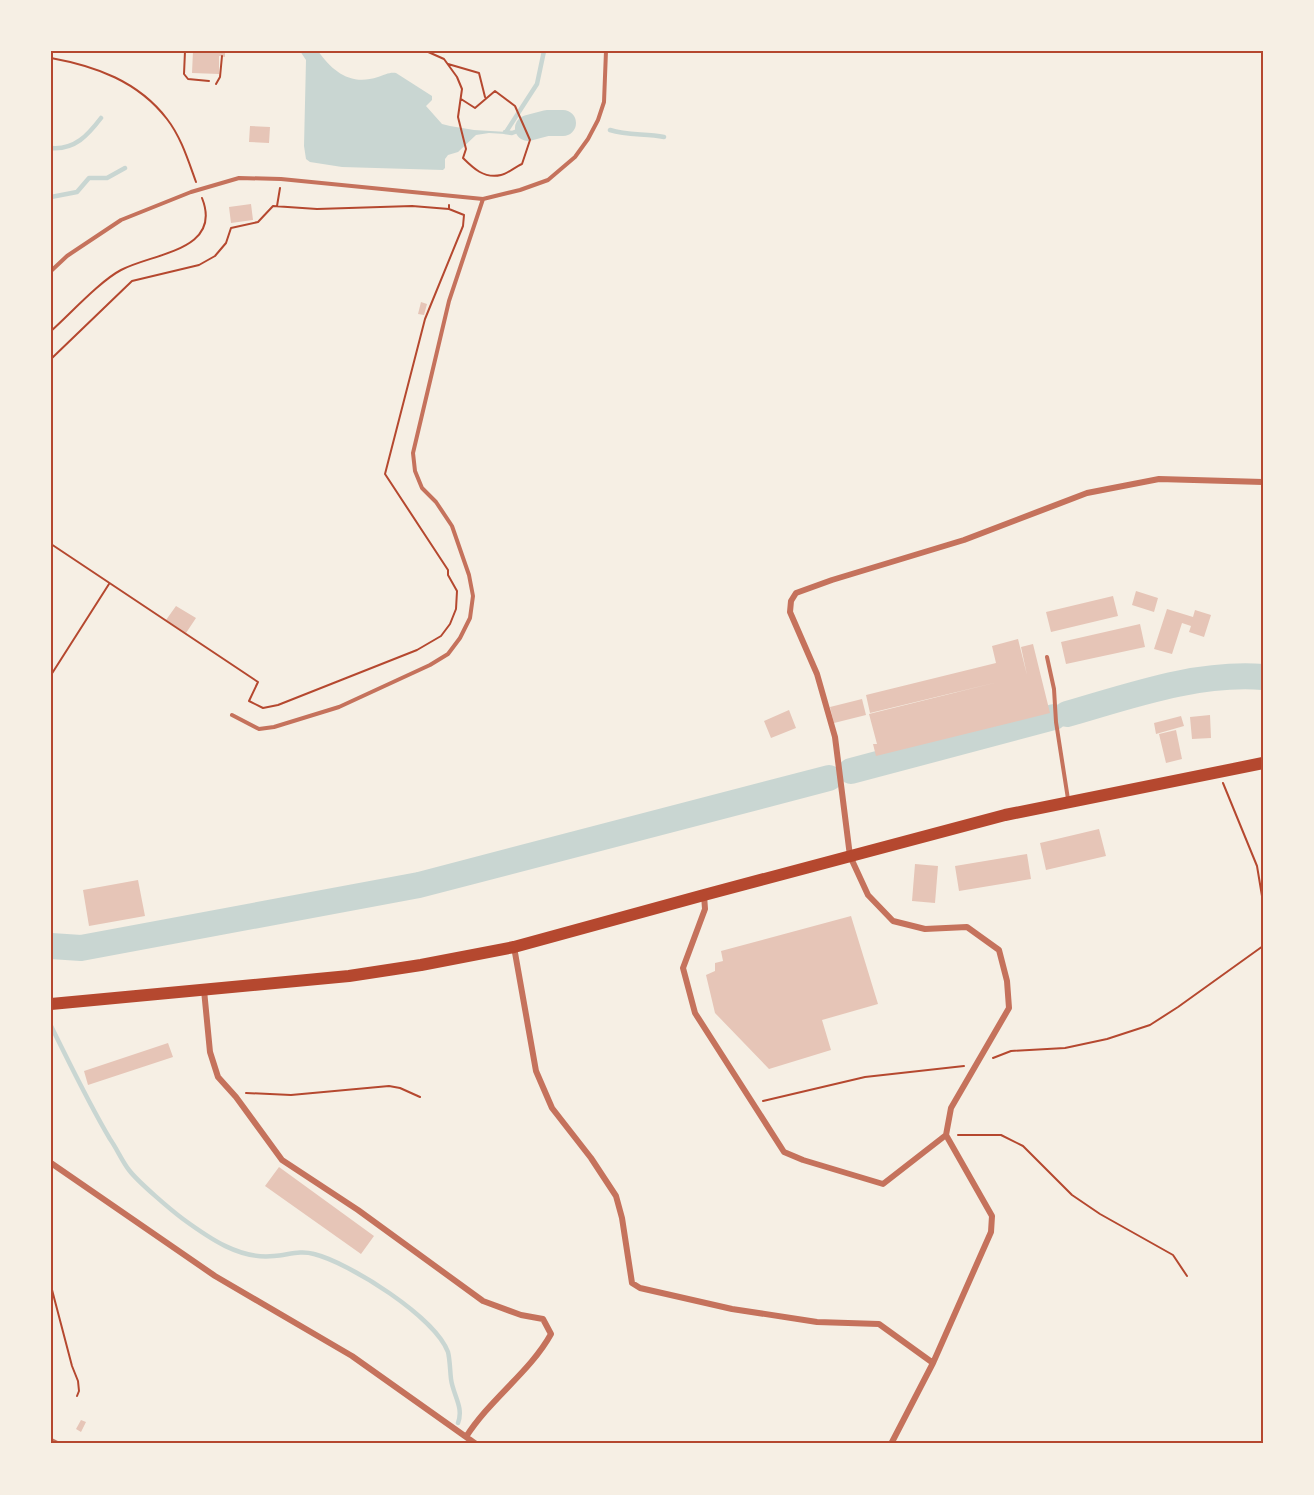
<svg xmlns="http://www.w3.org/2000/svg" width="1314" height="1495" font-family="Poppins,sans-serif">
  <style>
    .water { fill: #c9d6d2 }
    .lines { fill: none; stroke-linecap: round; stroke-linejoin: round }
    .stream { stroke: #c9d6d2; stroke-width: 4.5 }
    .river { stroke: #c9d6d2; stroke-width: 26 }
    .building { fill: #e6c5b7 }
    .path { stroke: #b5482f; stroke-width: 2 }
    .service { stroke: #c5725c; stroke-width: 4 }
    .minor { stroke: #c5725c; stroke-width: 6 }
    .secondary { stroke: #b5482f; stroke-width: 12 }
    .neatline { fill: none; stroke: #b5482f; stroke-width: 2 }
  </style>
  <rect width="100%" height="100%" fill="#f6efe4"/>
  <path class="water" d="M300 51H318C333 72 351 86 378 77 385 75 389 72 396 73L432 96V100L426 106 442 124 450 126 474 130 507 132 505 134 489 133 476 135 458 152 448 155 445 159V168L443 170 342 167 310 162 306 159 304 146 306 60Z"/>
  <g class="lines">
    <path class="stream" d="M610 130C628 136 646 133 664 137
      M505 132 512 133 523 129
      M506 132 537 84 544 51
      M51 148C75 150 88 135 101 118
      M51 197 77 192 89 178H107L125 168
      M51 1026C70 1064 88 1102 110 1139 117 1149 122 1161 129 1170 138 1182 171 1210 183 1219 209 1238 240 1260 274 1256 288 1255 300 1250 314 1254 350 1263 435 1317 448 1352 450 1360 450 1371 451 1379 453 1395 464 1407 458 1423"/>
    <path class="river" d="M528 128 547 123H563
      M1067 714C1130 696 1196 672 1263 677
      M851 771 1054 717
      M51 946 81 948 419 885 829 778"/>
  </g>
  <path class="building" d="M193 51H225V57L219 56V74L192 73Z
    M250 126 270 127 269 143 249 142Z
    M251 204 253 220 231 223 229 207Z
    M421 302 427 304 424 315 418 314Z
    M1136 591 1158 598 1154 612 1132 605Z
    M1113 596 1118 616 1051 632 1046 612Z
    M176 606 196 618 186 633 166 620Z
    M1167 609 1193 617 1195 610 1211 615 1204 637 1189 632 1191 626 1182 623 1172 654 1154 649Z
    M1140 624 1145 647 1066 664 1061 642Z
    M1018 639 1027 675 1021 647 1033 644 1050 713 876 756 873 744H877L869 714 998 682 870 713 866 695 996 663 992 646Z
    M862 699 866 715 834 723 830 707Z
    M789 710 796 728 771 738 764 721Z
    M1210 715 1211 738 1192 739 1190 717Z
    M1181 716 1184 726 1156 734 1154 723Z
    M1176 730 1182 759 1166 763 1159 734Z
    M1099 829 1106 856 1046 870 1040 843Z
    M1027 854 1031 879 959 891 955 866Z
    M915 864 938 866 935 903 912 901Z
    M138 880 145 916 89 926 83 890Z
    M851 916 878 1004 822 1020 831 1050 769 1069 715 1013 706 975 715 971V963L723 961 721 951Z
    M168 1043 173 1057 88 1085 84 1071Z
    M279 1167 374 1236 361 1254 265 1186Z
    M81 1420 86 1422 81 1432 76 1429Z"/>
  <g class="lines">
    <path class="path" d="M185 51 184 74 188 79 209 81
      M426 51 444 59 457 77 462 89 458 117 466 149 463 158C473 168 484 179 501 175 507 174 515 167 522 164L530 140 515 106 495 91 475 108 461 99
      M51 58C95 66 138 81 167 119 181 137 188 160 196 182
      M448 64 479 73 485 97
      M216 84 220 77 222 56
      M277 206 280 188
      M51 331C70 314 100 281 121 270 153 253 223 251 202 198
      M51 359 132 281 199 265 215 256 226 243 231 228 258 222 273 206 317 209 412 206 449 209
      M51 544 258 682 249 701 263 708 278 705 417 650 441 636 450 624 456 609 457 591 448 575V570L385 474 425 319 463 226 464 215 449 209V205
      M51 675 109 584
      M1223 783 1257 866 1263 902
      M993 1058 1011 1051 1065 1048 1107 1039 1150 1025 1178 1007 1263 946
      M246 1093 291 1095 389 1086 400 1088 420 1097
      M763 1101 865 1077 964 1066
      M958 1135H1001L1023 1146 1072 1195 1100 1214 1173 1255 1187 1276
      M51 1286 72 1366 78 1381 79 1391 77 1396"/>
    <path class="service" d="M51 271 67 256 121 220 191 192 239 178 281 179 483 199 520 190 548 180 575 157 588 139 598 120 604 102 606 51
      M1047 657 1054 689 1056 722 1068 799
      M232 715 259 729 274 727 339 707 430 665 448 654 460 638 470 618 473 596 469 575 452 526 436 502 422 488 415 471 413 453 449 301 483 199"/>
    <path class="minor" d="M704 895 705 909 683 968 695 1013 784 1152 803 1160 883 1184 946 1135 951 1108 1009 1008 1007 981 999 950 967 927 925 929 893 921 868 895 850 856 835 737 817 674 790 612 791 601 796 593 832 580 964 540 1087 493 1159 479 1263 482
      M514 947 536 1071 552 1108 591 1158 616 1196 622 1218 632 1283 640 1288 732 1309 817 1322 879 1324 933 1363
      M204 990 210 1052 218 1077 236 1097 282 1160 358 1210 483 1301 521 1315 543 1319 551 1334C530 1372 490 1399 466 1437
      M51 1163 215 1276 352 1356 476 1444
      M51 1441 57 1444
      M891 1444 933 1363 991 1232 992 1216 946 1135"/>
    <path class="secondary" d="M51 1004 349 976 421 965 514 947 704 895 1005 815 1263 763"/>
  </g>
  <rect width="1314" height="1495" fill="none" stroke="#f6efe4" stroke-width="105"/>
  <rect x="52" y="52" width="1210" height="1390" class="neatline"/>
</svg>
